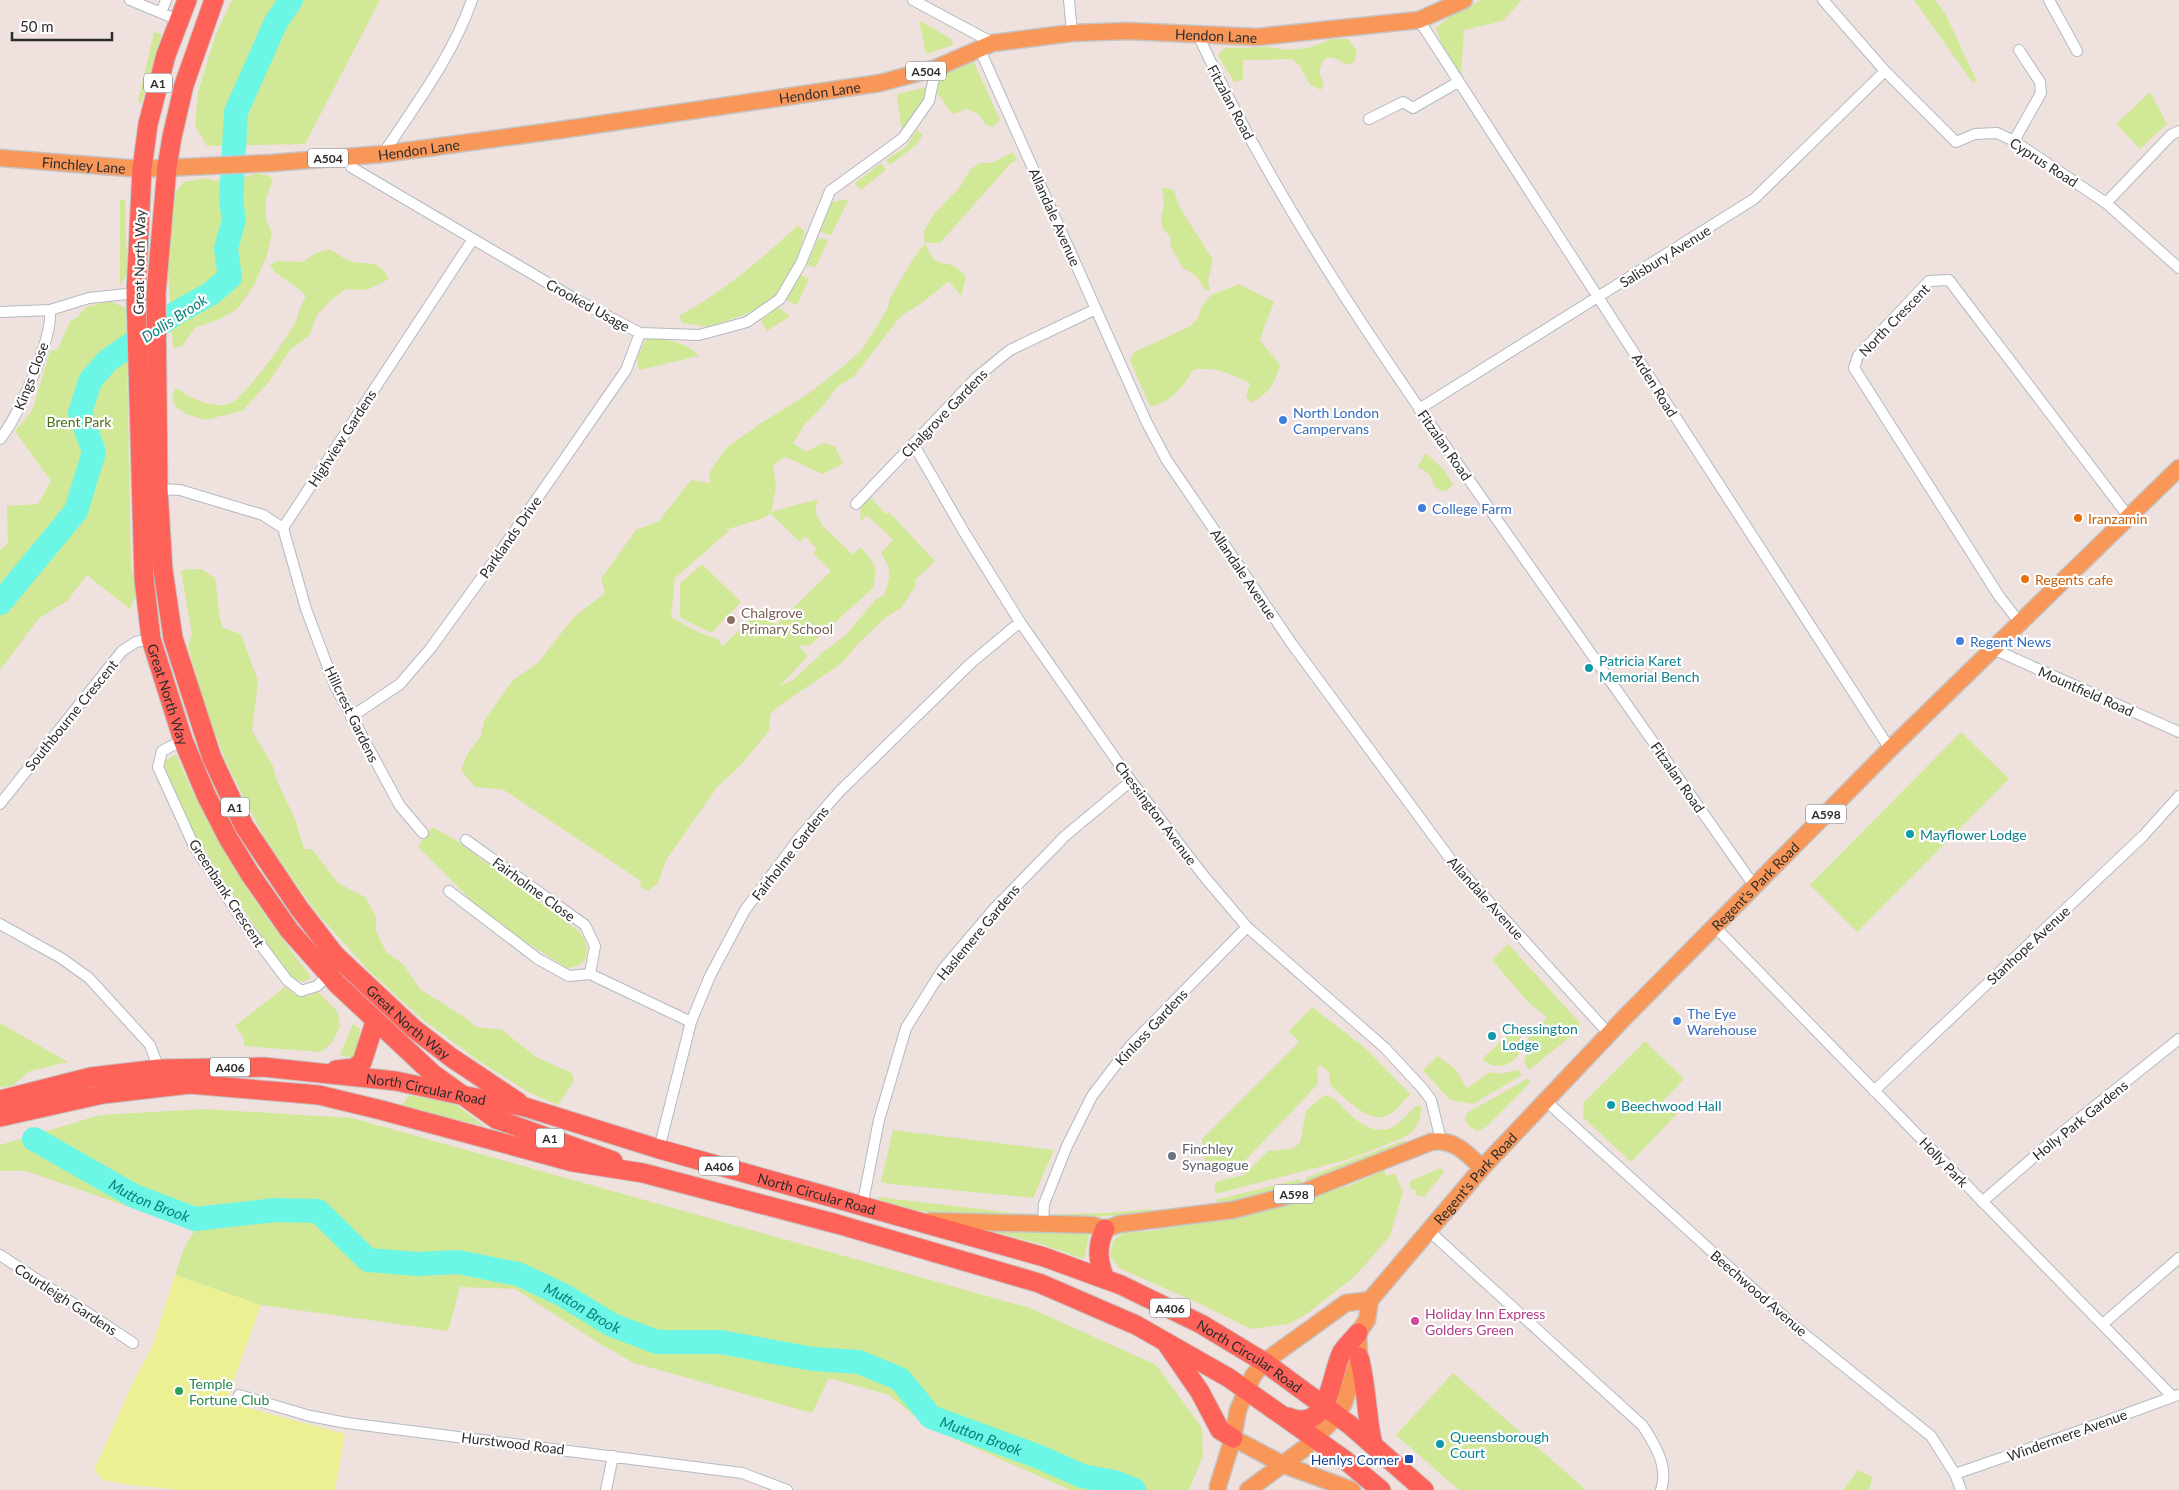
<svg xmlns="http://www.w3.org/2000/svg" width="2179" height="1490" font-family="Lato,sans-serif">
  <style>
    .green { fill: #d1e897; fill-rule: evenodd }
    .pitch { fill: #ebf093 }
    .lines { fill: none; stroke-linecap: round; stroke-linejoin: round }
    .river { stroke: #6bf6e6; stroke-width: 24 }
    .street-casing { stroke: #b2bac1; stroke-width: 12 }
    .primary-casing { stroke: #c4c4c4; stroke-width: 19 }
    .highway-casing { stroke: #c4c4c4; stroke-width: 21 }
    .street { stroke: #fff; stroke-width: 10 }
    .primary { stroke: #f99758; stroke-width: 16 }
    .highway { stroke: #ff6258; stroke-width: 19 }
    .shop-dot { fill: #3f7fe0; stroke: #fff; stroke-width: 2 }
    .food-dot { fill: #e8710a; stroke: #fff; stroke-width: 2 }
    .education-dot { fill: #8d6e63; stroke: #fff; stroke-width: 2 }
    .culture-dot { fill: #0f9aa8; stroke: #fff; stroke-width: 2 }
    .worship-dot { fill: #6b7280; stroke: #fff; stroke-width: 2 }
    .hotel-dot { fill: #d1479c; stroke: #fff; stroke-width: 2 }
    .leisure-dot { fill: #2e9e5b; stroke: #fff; stroke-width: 2 }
    .transit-dot { fill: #1a4fb4; stroke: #fff; stroke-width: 2 }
    .labels { text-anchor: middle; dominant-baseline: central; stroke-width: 4.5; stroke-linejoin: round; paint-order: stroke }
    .shield { fill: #fff; stroke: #6b6b6b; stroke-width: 1 }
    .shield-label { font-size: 12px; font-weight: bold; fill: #2c2c2c }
    .street-label { font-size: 14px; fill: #2c2c2c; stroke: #fff }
    .shop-label { font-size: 14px; fill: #366cbe; stroke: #fff; text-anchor: start }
    .park-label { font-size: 14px; fill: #4a6f16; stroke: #fff }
    .food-label { font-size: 14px; fill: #c56008; stroke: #fff; text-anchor: start }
    .education-label { font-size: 14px; fill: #785e54; stroke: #fff; text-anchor: start }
    .culture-label { font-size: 14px; fill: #0d838f; stroke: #fff; text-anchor: start }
    .worship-label { font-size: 14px; fill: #5b616d; stroke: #fff; text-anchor: start }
    .hotel-label { font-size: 14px; fill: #b23c85; stroke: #fff; text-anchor: start }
    .leisure-label { font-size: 14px; fill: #27864d; stroke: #fff; text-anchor: start }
    .transit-label { font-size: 14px; fill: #164399; stroke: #fff; text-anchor: end }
    .water-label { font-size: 15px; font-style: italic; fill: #08827e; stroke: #fff }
  </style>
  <rect width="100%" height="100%" fill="#efe1de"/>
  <path class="green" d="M232 0H380L305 144 207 146 195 126 198 92 216 34Z
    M1481 0H1522L1503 21 1464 30 1461 76 1444 52 1436 28 1448 18Z
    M1914 0H1935L1945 13 1976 80 1973 83Z
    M919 20 951 39 953 45 926 54Z
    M154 32 162 34 141 104 138 102Z
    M1332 39H1348L1357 51 1355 61 1347 65 1337 59 1327 57 1322 63 1319 72 1324 84 1321 90 1310 85 1300 66 1292 59 1243 60V80L1234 82 1218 55 1224 48 1268 47 1288 50 1308 48Z
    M974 62 1000 120 993 127 986 125 978 114 966 109 954 114C946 109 944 99 936 93L939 77Z
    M928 87 926 98 902 132 897 94Z
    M2150 92 2167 124 2140 149 2116 124Z
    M917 130 923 135 916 145 890 165 886 160 906 147Z
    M1013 152 1017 160 1011 163 940 243H925C935 266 934 259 954 266 959 268 962 273 966 277L961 296 949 281 923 302 900 317 854 376 837 387 823 406 805 424 793 443 806 452 823 443 835 446 843 464 822 474 786 457 773 465 776 487 771 512 818 499 815 512 822 525 853 555 860 547C875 563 878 566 873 588L809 646 798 645 808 656 780 686 793 680 822 653 847 634 875 600 884 595C891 576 892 570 881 553L893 540 867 515 860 522 861 506 871 498 886 514 889 512 935 561 915 580 916 585 902 607 885 618 858 644 842 663 779 706 770 714 769 731 739 767 718 786 666 860 658 883 648 891 640 886 641 881 504 790 475 787 461 770 468 753 481 736 484 721 513 680 538 663 573 618 605 593 601 579 636 530 659 521 691 480 711 483 709 473 727 447 761 423 808 394 844 366 863 348 888 308 890 298 911 262 925 243 923 232 935 213 960 187 970 170 979 163H992ZM770 513 800 542 805 536 817 549 813 553 831 571 776 625 760 609 722 647 718 639 698 632 671 617 675 578 730 530H725L764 518Z
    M881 163 886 170 861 190 855 183Z
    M257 173 269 176 273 180 266 199V219L272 233 266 258 253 287 237 309 222 318 195 328 182 346 173 348 168 270 175 193 184 182 205 178 214 181 240 179Z
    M1162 187 1174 190 1180 208 1213 260 1208 280 1210 290H1205L1197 277 1182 267 1171 247 1170 237 1162 227 1161 216 1164 204Z
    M120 199 125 200 127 275 120 285Z
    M849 199 831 235 820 232 832 202Z
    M798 225 805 232 797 259 783 287 764 306 741 316 709 327 682 323 679 316C724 291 761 260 798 225Z
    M818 238 828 240 816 267 807 265Z
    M330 249C336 253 344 259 351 261 368 266 378 258 389 279L367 290 346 289 332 299 317 315 309 336 290 350 268 383 242 411 205 420 186 414 175 406 172 396 176 388C191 398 212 410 231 403 243 399 290 335 296 321 299 312 301 304 306 296 296 283 278 279 270 265L277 261 303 262 316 253Z
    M799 274 809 279 797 305 786 300Z
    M1239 284 1274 302C1270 315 1263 327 1260 340L1280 365C1274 385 1269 393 1251 403L1246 396 1250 383C1233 375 1212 365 1193 370 1185 385 1169 405 1150 406L1130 360 1134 352 1189 327 1197 320 1202 306 1211 295Z
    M109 301 126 308 131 567 137 595 131 605V610L87 575 67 601 39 618 0 670V551L8 543 7 506 38 504 51 481 15 431 32 411 50 351 58 349 70 321 77 318 86 307Z
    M778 307 790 316 767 331 761 320Z
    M655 337C670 341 688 343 699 356L639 370 637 357 646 340Z
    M1426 453 1443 469 1453 484 1447 491 1440 490 1434 486C1432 475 1427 471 1417 467Z
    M702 564 741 602 711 633 680 617V583Z
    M201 569 215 578C218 595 217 612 223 628L241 634 258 681 252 731 273 766 277 781 295 819 304 849H312L338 883 365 897 376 916V931L386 952 403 964 420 989 466 1018 477 1027 502 1030 536 1057 572 1073 574 1081 558 1105 528 1092 479 1061 422 1019 369 971 316 912 266 841 226 762 203 701 188 646 192 634 181 570Z
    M1961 732 2009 779 1857 932 1810 885Z
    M176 754C209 835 257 908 311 977L303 982 289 976 216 869 192 829 166 774 165 761Z
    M432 827 454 839 580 932C591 949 591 966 567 968L513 934 474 903 418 847Z
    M1508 944 1579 1022V1027L1574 1034 1529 1070 1524 1063 1528 1049V1038L1531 1036 1526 1026 1536 1031 1547 1017 1529 1003 1492 960Z
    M285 987C297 997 304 999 318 992L338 1012 340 1027 331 1044 320 1052 244 1046 243 1037 235 1026Z
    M1312 1007 1365 1048 1410 1094C1404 1100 1398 1109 1390 1114 1370 1127 1345 1097 1330 1085L1329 1072 1320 1065 1317 1068 1318 1084 1238 1168 1215 1174 1205 1166 1202 1139 1299 1042 1289 1031Z
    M0 1023 59 1057 68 1062 30 1071 12 1086 0 1087Z
    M353 1024 360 1029 359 1043 352 1058 340 1055Z
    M1516 1028C1534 1052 1504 1079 1482 1059Z
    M1645 1041 1684 1079 1663 1101 1677 1114 1631 1162 1583 1117 1584 1102Z
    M1438 1056 1455 1069 1467 1088 1490 1072 1500 1074 1518 1070 1522 1075 1473 1104 1450 1100 1423 1070Z
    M1527 1079 1531 1082 1486 1127 1477 1131C1470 1127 1466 1125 1465 1117L1467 1113Z
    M409 1095 455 1104 484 1126 400 1108Z
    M1323 1096H1328L1333 1098C1349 1113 1371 1141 1396 1125 1403 1120 1409 1112 1416 1106H1421C1421 1120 1418 1129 1405 1137L1350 1159 1215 1194V1182L1244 1175 1268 1151 1292 1149 1300 1143 1306 1111Z
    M203 1109 352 1118 1030 1308 1156 1365 1202 1428 1203 1456 1189 1490H1070L928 1427 889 1395 829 1378 812 1413 634 1363 602 1345 515 1289 460 1287 448 1331 261 1305 175 1275 184 1248 195 1230 26 1171H0V1145L100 1115Z
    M893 1130 1054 1150 1033 1198 892 1184 881 1182Z
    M1405 1140 1407 1144 1345 1169 1306 1182 1305 1178Z
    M1441 1168 1444 1172 1424 1197 1417 1196 1415 1193 1416 1191 1415 1189 1413 1191 1410 1187V1181Z
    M1384 1170 1386 1176 1395 1173 1403 1192 1390 1236 1365 1265 1354 1277 1308 1313 1289 1324 1251 1329 1198 1303 1119 1268 1110 1256 1113 1241 1123 1233 1149 1231 1215 1221 1289 1203 1351 1185Z
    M1300 1179 1302 1183 1222 1204 1215 1200Z
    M877 1197 1031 1215 1027 1218 926 1212 887 1205Z
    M1151 1209 1153 1213 1063 1219 1054 1214 1105 1213Z
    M973 1226 1083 1233 1089 1235 1084 1259 1044 1245Z
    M1453 1373 1586 1490H1459L1396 1435Z
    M1858 1470 1872 1477 1869 1490H1843Z"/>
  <path class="pitch" d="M175 1275 261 1305 226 1402 345 1434 335 1490H181L130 1485 103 1480 94 1470 134 1380 152 1347Z"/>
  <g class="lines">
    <g class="river">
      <path d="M0 603 76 511 94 452 80 413 90 381 107 361 176 313 210 294 230 277 226 249 234 219 231 201 236 112 276 22 291 0"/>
      <path id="s1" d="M34 1139 134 1196 195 1219 276 1210 318 1211 368 1260 418 1264 458 1262 518 1274 563 1295 612 1325 657 1342H720L813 1359 859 1362 900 1379 931 1417 1042 1458 1082 1476 1114 1482 1134 1490"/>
    </g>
    <g class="street-casing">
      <path id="street" d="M130 0 178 20
        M913 0 993 43
        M1069 0 1072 33
        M1823 0 1885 71 1956 142 1975 134 1997 133 2014 141 2106 203 2179 268
        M2049 0 2077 51
        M161 13 166 0
        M1419 20 1890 749
        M1198 35C1277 206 1385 360 1493 514 1580 638 1668 763 1755 887
        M980 50 1146 421 1166 459 1292 644 1451 860 1609 1034
        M1369 119 1403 102 1413 108 1458 82
        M2014 141 2041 93 2040 82 2019 50
        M383 154C416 104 452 57 472 0
        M352 156 351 167 575 299 640 333 699 335 747 322 780 299 801 263 830 191 903 138 929 101 936 68
        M2106 203 2171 135 2179 131
        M0 312 50 310 89 298 136 293
        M1419 409 1754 199 1885 71
        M0 439C18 417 53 338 50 310
        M914 445 964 532 1020 622 1131 781 1203 875 1247 927 1385 1048 1423 1089 1431 1100 1441 1140
        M158 489 180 490 263 515 283 528 473 239
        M856 504 977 377 1010 350 1096 309
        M283 528 306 609 335 686 400 806 423 833
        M2020 623 1999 596 1854 368 1858 356 1929 281 1949 280 2128 516
        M1993 649 2179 732
        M351 717 400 684 430 649 496 558 626 370 640 333
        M183 740 162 751 158 767 194 846 242 920 287 980 301 991 317 986 328 975
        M0 804 122 651 136 642 151 639
        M466 840 585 925 595 946 590 974
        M449 891 538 959 569 976 590 974 691 1022
        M0 924 61 958 89 978 150 1045 159 1069
        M1715 927 2173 1397
        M1874 1091 2143 836 2179 796
        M1546 1101 1793 1325 1931 1436 1955 1474 1961 1490
        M659 1149 691 1022 710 976 745 910 800 837 839 792 971 663 1020 622
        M1982 1202 2059 1135 2179 1039
        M862 1207 879 1120 906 1028 943 969 994 909 1065 836 1131 781
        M1043 1223 1044 1204 1067 1146 1092 1096 1131 1045 1247 927
        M1428 1230 1643 1426C1655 1445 1669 1466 1661 1490
        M0 1255 133 1343
        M2104 1323 2179 1258
        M239 1395 310 1416 347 1423 742 1473 787 1490
        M1955 1474 2071 1434 2178 1395
        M606 1490 613 1456"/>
    </g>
    <g class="primary-casing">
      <g id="primary">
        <path id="s2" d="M0 158 142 169 272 163 383 154 560 130 880 83 936 68 993 43 1072 33 1128 31 1257 37 1419 20 1464 0"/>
        <path d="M931 1221 1092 1225 1105 1229 1120 1224 1233 1210 1306 1191 1431 1142C1453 1138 1467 1153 1482 1168"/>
        <path d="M1233 1438 1284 1465 1352 1490"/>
        <path d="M1218 1490V1486L1233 1438 1238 1410 1253 1376 1264 1362 1346 1303 1370 1300"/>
        <path id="s3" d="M1248 1490 1306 1447 1337 1416 1344 1403 1359 1357 1358 1333 1367 1320 1370 1300 1482 1168 1625 1017 1890 749 2179 468"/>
      </g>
    </g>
    <g class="highway-casing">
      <g id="highway">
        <path id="s4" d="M187 0 166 55 148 124 142 169 136 293 144 579 151 639 183 740 206 795 228 838 250 874 289 930 337 984 433 1074 496 1119 613 1161"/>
        <path id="s5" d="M214 0 184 85 172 137 167 167 156 294 158 489 163 570 173 638 212 758 244 826 299 908 335 955 414 1029 452 1058 518 1102"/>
        <path d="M336 1070 354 1068 362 1062 375 1022"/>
        <path id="s6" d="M0 1100 91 1077 159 1069 263 1067 396 1081 461 1095 525 1107 659 1149 1044 1257 1121 1285 1201 1324 1264 1362 1350 1425 1424 1490"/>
        <path d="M0 1117 103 1094 190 1084 319 1095 381 1110 573 1162 643 1173 837 1224 1039 1283 1136 1325 1229 1378 1345 1460 1381 1490"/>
        <path d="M1105 1229C1096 1247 1098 1262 1105 1279"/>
        <path d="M1167 1344 1200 1392 1220 1430 1233 1438"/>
        <path d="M1359 1357C1367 1386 1366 1416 1373 1445"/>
        <path d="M1288 1417C1329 1433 1330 1379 1341 1354 1344 1347 1353 1340 1358 1333"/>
      </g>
    </g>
    <use href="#street" class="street"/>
    <use href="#primary" class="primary"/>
    <use href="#highway" class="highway"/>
  </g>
  <g class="shop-dot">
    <circle cx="1283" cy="420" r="5"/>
    <circle cx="1422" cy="508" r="5"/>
    <circle cx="1960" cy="641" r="5"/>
    <circle cx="1677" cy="1021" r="5"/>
  </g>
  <g class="food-dot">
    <circle cx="2078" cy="518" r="5"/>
    <circle cx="2025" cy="579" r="5"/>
  </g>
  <circle class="education-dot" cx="731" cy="620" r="5"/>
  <g class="culture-dot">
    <circle cx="1589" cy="668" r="5"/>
    <circle cx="1910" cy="834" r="5"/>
    <circle cx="1492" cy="1036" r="5"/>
    <circle cx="1611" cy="1105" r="5"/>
    <circle cx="1440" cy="1444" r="5"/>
  </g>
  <circle class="worship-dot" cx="1172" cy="1156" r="5"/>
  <circle class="hotel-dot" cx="1415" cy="1321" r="5"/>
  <circle class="leisure-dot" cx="179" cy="1391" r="5"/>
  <rect class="transit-dot" x="1404" y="1454" width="10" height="10" rx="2.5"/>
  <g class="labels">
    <g class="shield">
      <rect x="906" y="61.5" width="40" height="19" rx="4"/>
      <rect x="144" y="73.5" width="28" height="19" rx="4"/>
      <rect x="308" y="148.5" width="40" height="19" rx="4"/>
      <rect x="221" y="797.5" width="28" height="19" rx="4"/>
      <rect x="1806" y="804.5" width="40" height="19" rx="4"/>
      <rect x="210" y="1057.5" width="40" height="19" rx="4"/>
      <rect x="536" y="1128.5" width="28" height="19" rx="4"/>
      <rect x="699" y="1156.5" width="40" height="19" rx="4"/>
      <rect x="1274" y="1184.5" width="40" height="19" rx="4"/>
      <rect x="1150" y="1298.5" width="40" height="19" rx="4"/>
    </g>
    <g class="shield-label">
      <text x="926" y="71">A504</text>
      <text x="158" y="83">A1</text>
      <text x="328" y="158">A504</text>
      <text x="235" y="807">A1</text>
      <text x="1826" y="814">A598</text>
      <text x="230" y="1067">A406</text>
      <text x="550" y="1138">A1</text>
      <text x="719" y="1166">A406</text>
      <text x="1294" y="1194">A598</text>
      <text x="1170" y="1308">A406</text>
    </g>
    <g class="street-label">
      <text stroke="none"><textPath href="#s2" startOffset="1230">Hendon Lane</textPath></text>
      <text stroke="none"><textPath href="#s2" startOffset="825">Hendon Lane</textPath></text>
      <text transform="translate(1231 102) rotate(62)">Fitzalan Road</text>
      <text stroke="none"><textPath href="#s2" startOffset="420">Hendon Lane</textPath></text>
      <text transform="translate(2044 162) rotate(33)">Cyprus Road</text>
      <text stroke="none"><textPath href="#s2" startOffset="84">Finchley Lane</textPath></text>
      <text transform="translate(1055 217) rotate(66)">Allandale Avenue</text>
      <text transform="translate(1665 256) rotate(-32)">Salisbury Avenue</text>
      <text transform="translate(139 262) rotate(-89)">Great North Way</text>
      <text transform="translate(588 305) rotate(29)">Crooked Usage</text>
      <text transform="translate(1894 320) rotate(-46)">North Crescent</text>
      <text transform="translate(31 376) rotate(-69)">Kings Close</text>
      <text transform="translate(1655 385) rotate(58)">Arden Road</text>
      <text transform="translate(944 413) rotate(-46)">Chalgrove Gardens</text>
      <text transform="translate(342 438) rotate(-57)">Highview Gardens</text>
      <text transform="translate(1445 445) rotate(55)">Fitzalan Road</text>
      <text transform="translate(510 537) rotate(-55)">Parklands Drive</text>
      <text transform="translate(1244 574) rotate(56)">Allandale Avenue</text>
      <text transform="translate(2086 691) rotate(24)">Mountfield Road</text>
      <text stroke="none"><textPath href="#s4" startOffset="704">Great North Way</textPath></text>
      <text transform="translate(352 714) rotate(64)">Hillcrest Gardens</text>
      <text transform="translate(71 715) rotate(-51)">Southbourne Crescent</text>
      <text transform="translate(1678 777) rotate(55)">Fitzalan Road</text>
      <text transform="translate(1156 813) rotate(53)">Chessington Avenue</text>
      <text transform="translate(790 853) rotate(-52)">Fairholme Gardens</text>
      <text stroke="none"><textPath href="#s3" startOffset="805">Regent's Park Road</textPath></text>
      <text transform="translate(534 889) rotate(36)">Fairholme Close</text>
      <text transform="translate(227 893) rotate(57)">Greenbank Crescent</text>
      <text transform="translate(1486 898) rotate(48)">Allandale Avenue</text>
      <text transform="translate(978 932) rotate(-50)">Haslemere Gardens</text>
      <text transform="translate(2028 945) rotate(-43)">Stanhope Avenue</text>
      <text stroke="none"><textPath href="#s5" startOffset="1105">Great North Way</textPath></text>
      <text transform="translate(1151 1027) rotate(-47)">Kinloss Gardens</text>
      <text stroke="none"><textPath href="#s6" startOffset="431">North Circular Road</textPath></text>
      <text transform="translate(2080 1120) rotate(-39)">Holly Park Gardens</text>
      <text transform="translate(1944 1162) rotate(46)">Holly Park</text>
      <text stroke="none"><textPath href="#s3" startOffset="400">Regent's Park Road</textPath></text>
      <text stroke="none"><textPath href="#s6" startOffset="836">North Circular Road</textPath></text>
      <text transform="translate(1759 1293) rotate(41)">Beechwood Avenue</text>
      <text transform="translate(66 1299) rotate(33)">Courtleigh Gardens</text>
      <text stroke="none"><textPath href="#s6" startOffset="1301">North Circular Road</textPath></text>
      <text transform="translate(2067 1435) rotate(-20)">Windermere Avenue</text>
      <text transform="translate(513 1443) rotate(7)">Hurstwood Road</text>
    </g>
    <g class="shop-label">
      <text x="1293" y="412">North London<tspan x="1293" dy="16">Campervans</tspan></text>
      <text x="1432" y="508">College Farm</text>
      <text x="1970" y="641">Regent News</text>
      <text x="1687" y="1013">The Eye<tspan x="1687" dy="16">Warehouse</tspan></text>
    </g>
    <g class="park-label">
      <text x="79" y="421">Brent Park</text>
    </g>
    <g class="food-label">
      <text x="2088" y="518">Iranzamin</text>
      <text x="2035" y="579">Regents cafe</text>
    </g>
    <g class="education-label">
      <text x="741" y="612">Chalgrove<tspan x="741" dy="16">Primary School</tspan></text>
    </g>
    <g class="culture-label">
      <text x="1599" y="660">Patricia Karet<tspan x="1599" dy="16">Memorial Bench</tspan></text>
      <text x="1920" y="834">Mayflower Lodge</text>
      <text x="1502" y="1028">Chessington<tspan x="1502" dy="16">Lodge</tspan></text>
      <text x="1621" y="1105">Beechwood Hall</text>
      <text x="1450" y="1436">Queensborough<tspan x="1450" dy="16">Court</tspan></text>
    </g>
    <g class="worship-label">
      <text x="1182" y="1148">Finchley<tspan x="1182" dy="16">Synagogue</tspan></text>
    </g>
    <g class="hotel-label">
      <text x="1425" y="1313">Holiday Inn Express<tspan x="1425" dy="16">Golders Green</tspan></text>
    </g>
    <g class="leisure-label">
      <text x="189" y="1383">Temple<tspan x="189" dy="16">Fortune Club</tspan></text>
    </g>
    <g class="transit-label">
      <text x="1399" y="1459">Henlys Corner</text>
    </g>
    <g class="water-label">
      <text transform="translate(174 318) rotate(-33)">Dollis Brook</text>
      <text stroke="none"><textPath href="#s1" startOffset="131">Mutton Brook</textPath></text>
      <text stroke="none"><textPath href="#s1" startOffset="598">Mutton Brook</textPath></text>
      <text stroke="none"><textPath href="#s1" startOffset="1031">Mutton Brook</textPath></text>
    </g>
  </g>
  <path d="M12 32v8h100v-8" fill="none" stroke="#2c2c2c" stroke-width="2.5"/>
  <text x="20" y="32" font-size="15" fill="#2c2c2c" stroke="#ffffff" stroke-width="4" paint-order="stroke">50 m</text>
</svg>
